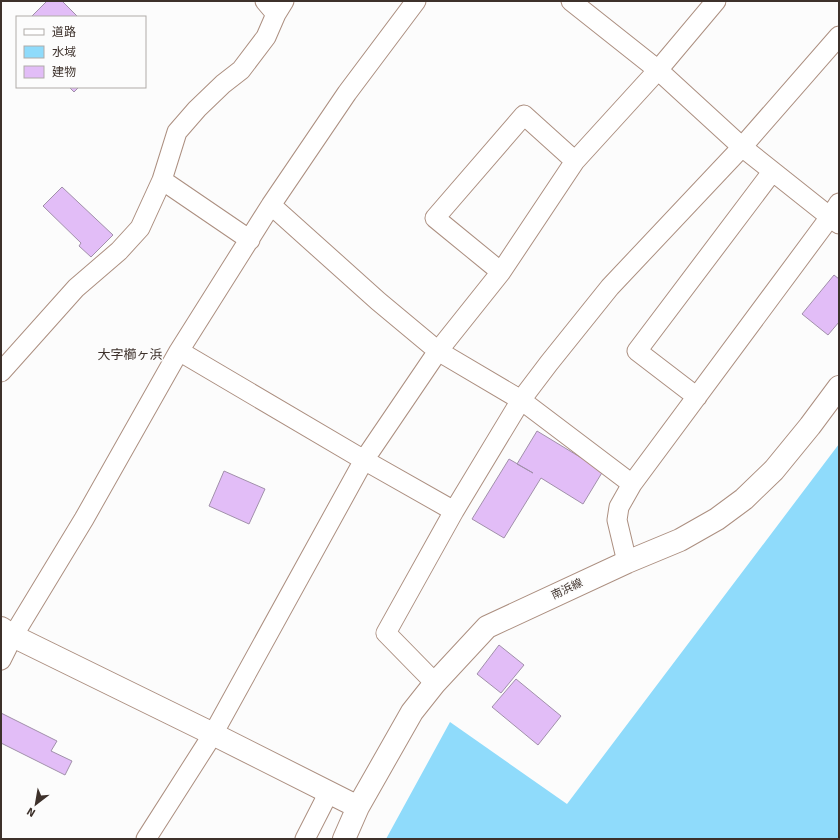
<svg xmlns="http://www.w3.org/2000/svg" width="840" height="840" font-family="Signika,'Noto Sans JP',sans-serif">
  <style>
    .water { fill: #8fdbfb }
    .building { fill: #e2bdf7; stroke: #a190aa }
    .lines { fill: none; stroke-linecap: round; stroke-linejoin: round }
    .minor-casing { stroke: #ac8f80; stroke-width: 21 }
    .tertiary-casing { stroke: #ac8f80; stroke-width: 24 }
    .minor { stroke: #fff; stroke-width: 19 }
    .tertiary { stroke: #fff; stroke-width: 22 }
    .labels { text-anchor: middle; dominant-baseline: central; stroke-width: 3; stroke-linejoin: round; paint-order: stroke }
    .street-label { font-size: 11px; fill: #3d312b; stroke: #fcfcfc }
    .quarter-label { font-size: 13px; fill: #3d312b; stroke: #fcfcfc }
  </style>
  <rect width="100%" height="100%" fill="#fcfcfc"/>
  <path class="water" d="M839 444V839H386L450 722 567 804Z"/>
  <path class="building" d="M47 1H62L78 17H31Z
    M69 87H79L74 92Z
    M62 187 113 235 91 257 79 246 81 243 43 206Z
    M834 275 839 279V322L828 335 802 314Z
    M537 431 603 471 583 504 541 478 504 538 472 519 509 459 533 473 517 464Z
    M224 471 265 489 249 524 209 506Z
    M499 645 524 665 501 693 477 674Z
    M516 679 561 716 538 745 492 707Z
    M1 713 57 741 51 751 72 761 65 775 1 743Z"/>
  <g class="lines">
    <g class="minor-casing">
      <path id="minor" d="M265 1 276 14
        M571 1 658 70 742 147 839 224
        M162 180 250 240
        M271 205 378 301 438 351 521 400 632 484
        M501 272 435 218 524 115 575 161
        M179 351 364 460 454 511
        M1 372 76 288 119 251 140 228 162 180 177 132 197 109 223 84 241 70 266 37 276 14 284 1
        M697 397 637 351 772 172
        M627 562 617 520 619 507 632 484 830 217 839 203
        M1 660 13 636 84 519 179 351 271 205 347 93 416 1
        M435 683 386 633 454 511 521 400 549 363 610 287 742 147 839 36
        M146 839 213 734 364 460 438 351 501 272 575 161 658 70 716 1
        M305 839 329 792"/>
    </g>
    <g class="tertiary-casing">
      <path id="tertiary" d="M1 628 13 636 213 734 358 807
        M344 839 358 807 412 712 435 683 487 627 627 562 680 540 717 519 744 499 774 470 810 426 839 387"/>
    </g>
    <use href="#minor" class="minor"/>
    <use href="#tertiary" class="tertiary"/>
  </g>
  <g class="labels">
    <g class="street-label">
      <text transform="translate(567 589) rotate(-25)">南浜線</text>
    </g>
    <g class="quarter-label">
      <text x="130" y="355">大字櫛ヶ浜</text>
    </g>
  </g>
  <rect width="840" height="840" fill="none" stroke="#3d312b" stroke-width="4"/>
  <rect x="16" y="16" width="130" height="72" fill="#fcfcfc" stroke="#b0aba8"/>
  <rect x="24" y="29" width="20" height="6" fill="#ffffff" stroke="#b0aba8"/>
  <text x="52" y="36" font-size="12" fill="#3d312b">道路</text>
  <rect x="24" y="46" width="20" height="12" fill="#8fdbfb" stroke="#b0aba8"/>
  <text x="52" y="56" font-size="12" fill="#3d312b">水域</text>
  <rect x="24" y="66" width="20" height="12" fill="#e2bdf7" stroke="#b0aba8"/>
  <text x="52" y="76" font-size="12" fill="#3d312b">建物</text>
  <g transform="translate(36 804) rotate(211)" stroke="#fcfcfc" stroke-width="3" paint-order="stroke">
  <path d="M0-3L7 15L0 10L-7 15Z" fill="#3d312b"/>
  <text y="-6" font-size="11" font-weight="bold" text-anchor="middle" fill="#3d312b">N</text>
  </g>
</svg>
